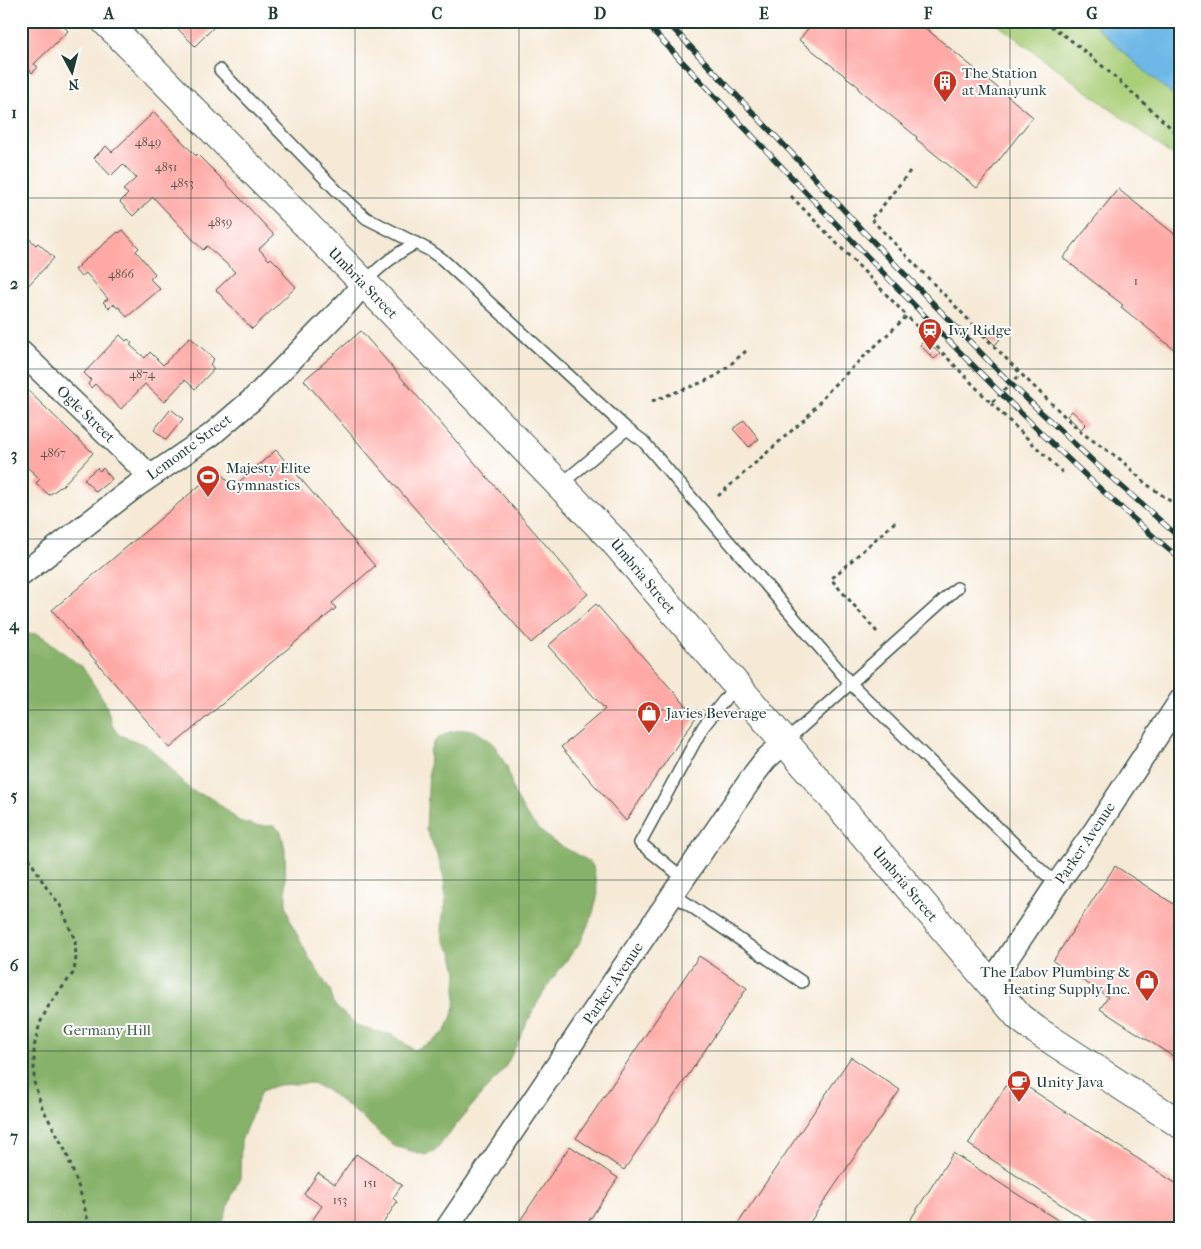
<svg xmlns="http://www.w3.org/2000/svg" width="1201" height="1249" font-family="'IM FELL French Canon',serif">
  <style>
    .green { fill: #aacf79; stroke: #648656 }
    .forest { fill: #87b269; stroke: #53784e }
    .water { fill: #6eb8e7; stroke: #467a8e }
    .building { fill: #fea9a5 }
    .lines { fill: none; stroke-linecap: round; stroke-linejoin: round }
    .lane-casing { stroke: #3f574c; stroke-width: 14 }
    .street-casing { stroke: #3f574c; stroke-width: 25 }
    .secondary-casing { stroke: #3f574c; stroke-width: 30 }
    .path { stroke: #3f574c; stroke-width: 3; stroke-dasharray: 4 4; stroke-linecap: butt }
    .lane { stroke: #fff; stroke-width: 11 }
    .street { stroke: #fff; stroke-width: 22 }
    .secondary { stroke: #fff; stroke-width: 28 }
    .rail-casing { stroke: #1f3d34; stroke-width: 5.5 }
    .rail { stroke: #fff; stroke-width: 4; stroke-dasharray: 11; stroke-linecap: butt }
    .grid { fill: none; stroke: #1f3d34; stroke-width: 1; stroke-opacity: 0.55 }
    .labels { text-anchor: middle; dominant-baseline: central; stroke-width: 4; stroke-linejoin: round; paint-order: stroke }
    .number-label { font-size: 12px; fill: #575850 }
    .poi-label { font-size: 15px; fill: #1f3d34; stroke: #fff; text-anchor: start }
    .street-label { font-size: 15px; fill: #1f3d34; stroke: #fff }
    .park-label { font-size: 15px; fill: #426245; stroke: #fff }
    .neatline { fill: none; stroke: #1f3d34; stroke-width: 2 }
    .grid-label { font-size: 16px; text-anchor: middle; font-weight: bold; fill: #1f3d34 }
  </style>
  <rect width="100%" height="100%" fill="#fff"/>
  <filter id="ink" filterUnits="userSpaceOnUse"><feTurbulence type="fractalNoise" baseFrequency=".02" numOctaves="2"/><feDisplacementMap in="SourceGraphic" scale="10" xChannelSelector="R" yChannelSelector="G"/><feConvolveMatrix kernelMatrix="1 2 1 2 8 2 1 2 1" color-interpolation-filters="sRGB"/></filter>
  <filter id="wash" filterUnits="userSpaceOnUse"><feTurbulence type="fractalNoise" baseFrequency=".0096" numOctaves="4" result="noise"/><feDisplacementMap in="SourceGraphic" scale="20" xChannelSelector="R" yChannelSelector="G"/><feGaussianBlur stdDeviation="1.12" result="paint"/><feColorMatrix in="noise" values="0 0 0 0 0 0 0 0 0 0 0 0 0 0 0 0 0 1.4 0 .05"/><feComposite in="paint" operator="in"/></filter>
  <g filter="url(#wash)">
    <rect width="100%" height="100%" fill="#f6ead7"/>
    <path class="green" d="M993 21H1180V161Z"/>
    <path class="forest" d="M21 633 38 634 46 639 83 668 105 702 113 727 119 735 146 745 166 763 184 784 192 791 212 798 239 821 257 826H275L281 832 285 849 286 904 290 921 308 956 331 992 332 1001 337 1008 358 1026 374 1031 393 1035 414 1050 432 1042 446 1031 455 1007 457 972 453 954 444 940 442 931 443 913 446 904 444 878 437 854 426 829 430 751 434 742 440 737 450 732 468 729 477 732 493 743 507 767 514 793 527 816 539 830 554 842 587 860 593 866 598 893 593 913 581 941 550 982 536 1005 507 1064 497 1078 484 1091 434 1152 426 1155 394 1146 363 1118 328 1091 312 1083 278 1085 261 1091 241 1141 240 1178 232 1195 221 1228H21Z"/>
    <path class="water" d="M1091 21H1180V101L1131 59Z"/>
    <g id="blocks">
      <path class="building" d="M21 21H59L68 31 34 64 38 67 32 73 29 69 23 75 21 73Z
        M152 21H220L195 46 171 22 162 31Z
        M814 21H917L1033 117 977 188 916 139 917 137 858 89 859 87 799 40Z
        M154 112 196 156 197 154 223 180 274 235 259 249 269 260 271 258 279 266 284 272 283 273 296 287 252 329 216 290 235 272 207 246 203 250 153 197 133 216 120 202 128 194 123 190 136 178 123 164 111 176 94 158 106 146 112 152Z
        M1118 189 1177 236 1176 237 1180 240V354L1121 307 1123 305 1063 258Z
        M123 230 139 248 136 251 155 274 150 279 160 289 127 317 119 307 117 308 114 304 109 308 103 302 108 299 86 273 81 277 75 270 80 266 79 265 118 232 119 233Z
        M21 231 36 245 38 243 54 258 21 293Z
        M986 325 1000 339 995 345 981 331Z
        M361 331 588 594 531 643 304 380Z
        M120 335 126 341 128 339 132 343 130 345 145 358 150 352 163 365 190 337 214 359 210 364 214 369 195 389 185 380 164 402 145 384 121 409 95 384 91 388 88 384 91 380 84 373Z
        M925 340 940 354 934 359 920 345Z
        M21 384 93 453 63 485 49 495 36 483 40 479 27 467 23 470 21 469Z
        M171 409 183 419 166 440 154 430Z
        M1072 411 1086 424 1081 429 1067 416Z
        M744 420 759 439 749 447 733 429Z
        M276 450 375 566 332 603 336 608 170 748 52 610 218 470 233 487Z
        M97 468 100 471 103 468 112 479 96 492 84 479Z
        M596 604 696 717 626 821 561 747 605 709 548 646Z
        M1115 866 1180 908V1061L1100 1009 1108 997 1053 961Z
        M699 956 747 988 624 1170 576 1138Z
        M851 1057 900 1090 806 1228H735Z
        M1012 1077 1180 1186V1228H1097L968 1144Z
        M570 1146 618 1178 584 1228H515Z
        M953 1153 1070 1228H905Z
        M356 1154 402 1185 393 1198 397 1202 380 1228 374 1226 373 1228H307L322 1206 304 1194 318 1173 335 1184Z"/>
    </g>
  </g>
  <g filter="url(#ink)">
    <use href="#blocks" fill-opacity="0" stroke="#3f574c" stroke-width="1"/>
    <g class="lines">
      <g class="lane-casing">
        <path id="lane" d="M220 70 337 191 366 218 429 250 442 259 627 429 643 441 850 683 1042 871 1057 884
          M364 283C380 266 395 254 416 243
          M560 485 627 429
          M785 742 957 588
          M683 878 640 843 703 727 736 685
          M673 894 802 982"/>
      </g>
      <g class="street-casing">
        <path id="street" d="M21 352 150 476
          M21 575 135 487 211 435 253 399 349 301 364 283
          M990 984 1057 884 1094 832 1180 701
          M447 1228 755 773 766 759 784 743"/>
      </g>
      <g class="secondary-casing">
        <path id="secondary" d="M105 21 364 283 612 539 1019 1017 1036 1030 1180 1124"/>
      </g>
      <path class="path" d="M1044 21 1076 44 1107 70 1180 136
        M910 171 878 212 870 218 1021 374 1082 433 1121 460 1145 483 1180 508
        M791 196 907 316
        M652 401 703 382 718 375 746 351
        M991 403 1063 473
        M718 496 806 418 833 386 907 316 991 403 1021 374
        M877 632 831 579 896 521
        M21 835 31 862 46 887 60 905 75 940 76 957 74 972 49 1005 40 1023 34 1047V1082L42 1107 66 1152 80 1191 90 1228"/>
      <use href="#lane" class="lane"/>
      <use href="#street" class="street"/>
      <use href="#secondary" class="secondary"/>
      <g class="rail-casing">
        <path id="rail" d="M644 21C734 117 824 212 915 306 1000 394 1086 480 1180 559
          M666 21 801 163 862 230 1011 384 1096 464 1180 538"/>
      </g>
      <use href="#rail" class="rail"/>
    </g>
  </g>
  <path class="grid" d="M191 21V1228M355 21V1228M519 21V1228M682 21V1228M846 21V1228M1010 21V1228M21 198H1180M21 369H1180M21 539H1180M21 710H1180M21 880H1180M21 1051H1180"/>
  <defs>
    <g id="building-pin" transform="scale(1.25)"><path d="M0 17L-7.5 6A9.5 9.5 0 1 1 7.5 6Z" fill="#c8321e" stroke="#fff"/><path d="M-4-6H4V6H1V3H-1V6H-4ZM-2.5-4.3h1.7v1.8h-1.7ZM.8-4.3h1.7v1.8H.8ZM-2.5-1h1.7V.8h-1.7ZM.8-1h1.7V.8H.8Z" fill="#fff"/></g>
    <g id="station-pin" transform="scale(1.25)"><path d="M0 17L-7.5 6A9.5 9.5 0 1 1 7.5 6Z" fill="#c8321e" stroke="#fff"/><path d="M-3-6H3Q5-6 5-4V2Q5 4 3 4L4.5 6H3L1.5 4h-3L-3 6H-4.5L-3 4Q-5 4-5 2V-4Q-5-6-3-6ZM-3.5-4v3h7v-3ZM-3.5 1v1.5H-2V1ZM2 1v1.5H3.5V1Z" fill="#fff"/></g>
    <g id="stadium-pin" transform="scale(1.25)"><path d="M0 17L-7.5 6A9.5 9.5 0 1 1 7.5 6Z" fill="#c8321e" stroke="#fff"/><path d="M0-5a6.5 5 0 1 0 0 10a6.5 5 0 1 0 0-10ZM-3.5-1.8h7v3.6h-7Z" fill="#fff"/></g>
    <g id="shop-pin" transform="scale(1.25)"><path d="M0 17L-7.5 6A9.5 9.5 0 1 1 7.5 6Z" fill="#c8321e" stroke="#fff"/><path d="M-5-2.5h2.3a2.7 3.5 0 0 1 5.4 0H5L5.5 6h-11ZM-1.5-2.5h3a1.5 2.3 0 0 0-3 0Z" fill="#fff"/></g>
    <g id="cafe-pin" transform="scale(1.25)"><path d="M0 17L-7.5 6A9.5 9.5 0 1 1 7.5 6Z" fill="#c8321e" stroke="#fff"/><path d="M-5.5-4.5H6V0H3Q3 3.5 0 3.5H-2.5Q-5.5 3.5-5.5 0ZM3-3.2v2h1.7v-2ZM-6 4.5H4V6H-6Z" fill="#fff"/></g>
  </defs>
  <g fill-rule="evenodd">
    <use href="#building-pin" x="945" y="82"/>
    <use href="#station-pin" x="930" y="330"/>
    <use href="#stadium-pin" x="208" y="477"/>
    <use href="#shop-pin" x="649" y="713"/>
    <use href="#shop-pin" x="1147" y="981"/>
    <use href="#cafe-pin" x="1019" y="1082"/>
  </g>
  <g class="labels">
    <g class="number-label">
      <text x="148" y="142">4849</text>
      <text x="166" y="167">4851</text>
      <text x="182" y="183">4853</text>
      <text x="220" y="222">4859</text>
      <text x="121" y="274">4866</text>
      <text x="1136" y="281">1</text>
      <text x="142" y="374">4874</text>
      <text x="53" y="453">4867</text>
      <text x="370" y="1183">151</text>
      <text x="340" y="1200">153</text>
    </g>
    <g class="poi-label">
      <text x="962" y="73">The Station<tspan x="962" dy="17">at Manayunk</tspan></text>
      <text x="948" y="330">Ivy Ridge</text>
      <text x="226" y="468">Majesty Elite<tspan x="226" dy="17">Gymnastics</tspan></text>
      <text x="666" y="713">Javies Beverage</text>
      <text x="1130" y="972" text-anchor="end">The Labov Plumbing &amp;<tspan x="1130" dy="17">Heating Supply Inc.</tspan></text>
      <text x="1036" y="1082">Unity Java</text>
    </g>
    <g class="street-label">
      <text transform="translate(363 283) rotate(46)">Umbria Street</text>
      <text transform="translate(86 414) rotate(44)">Ogle Street</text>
      <text transform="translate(189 447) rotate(-36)">Lemonte Street</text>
      <text transform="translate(643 576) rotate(50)">Umbria Street</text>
      <text transform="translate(1085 843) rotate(-56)">Parker Avenue</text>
      <text transform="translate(905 884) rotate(50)">Umbria Street</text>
      <text transform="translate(613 983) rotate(-56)">Parker Avenue</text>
    </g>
    <g class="park-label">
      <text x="107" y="1030">Germany Hill</text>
    </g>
  </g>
  <rect width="1201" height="1249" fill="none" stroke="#fff" stroke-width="55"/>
  <g transform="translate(72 72) rotate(173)" stroke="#ffffff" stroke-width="4" paint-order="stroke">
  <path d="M0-4L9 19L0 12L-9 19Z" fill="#1f3d34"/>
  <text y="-8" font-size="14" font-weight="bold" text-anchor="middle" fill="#1f3d34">N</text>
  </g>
  <rect x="28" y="28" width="1146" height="1194" class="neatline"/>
  <g class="grid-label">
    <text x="109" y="19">A</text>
    <text x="273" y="19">B</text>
    <text x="437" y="19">C</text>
    <text x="600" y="19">D</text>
    <text x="764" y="19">E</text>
    <text x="928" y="19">F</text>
    <text x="1092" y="19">G</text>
    <text x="14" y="118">1</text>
    <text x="14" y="289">2</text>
    <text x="14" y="460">3</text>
    <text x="14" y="630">4</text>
    <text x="14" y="801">5</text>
    <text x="14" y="971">6</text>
    <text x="14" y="1142">7</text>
  </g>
</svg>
